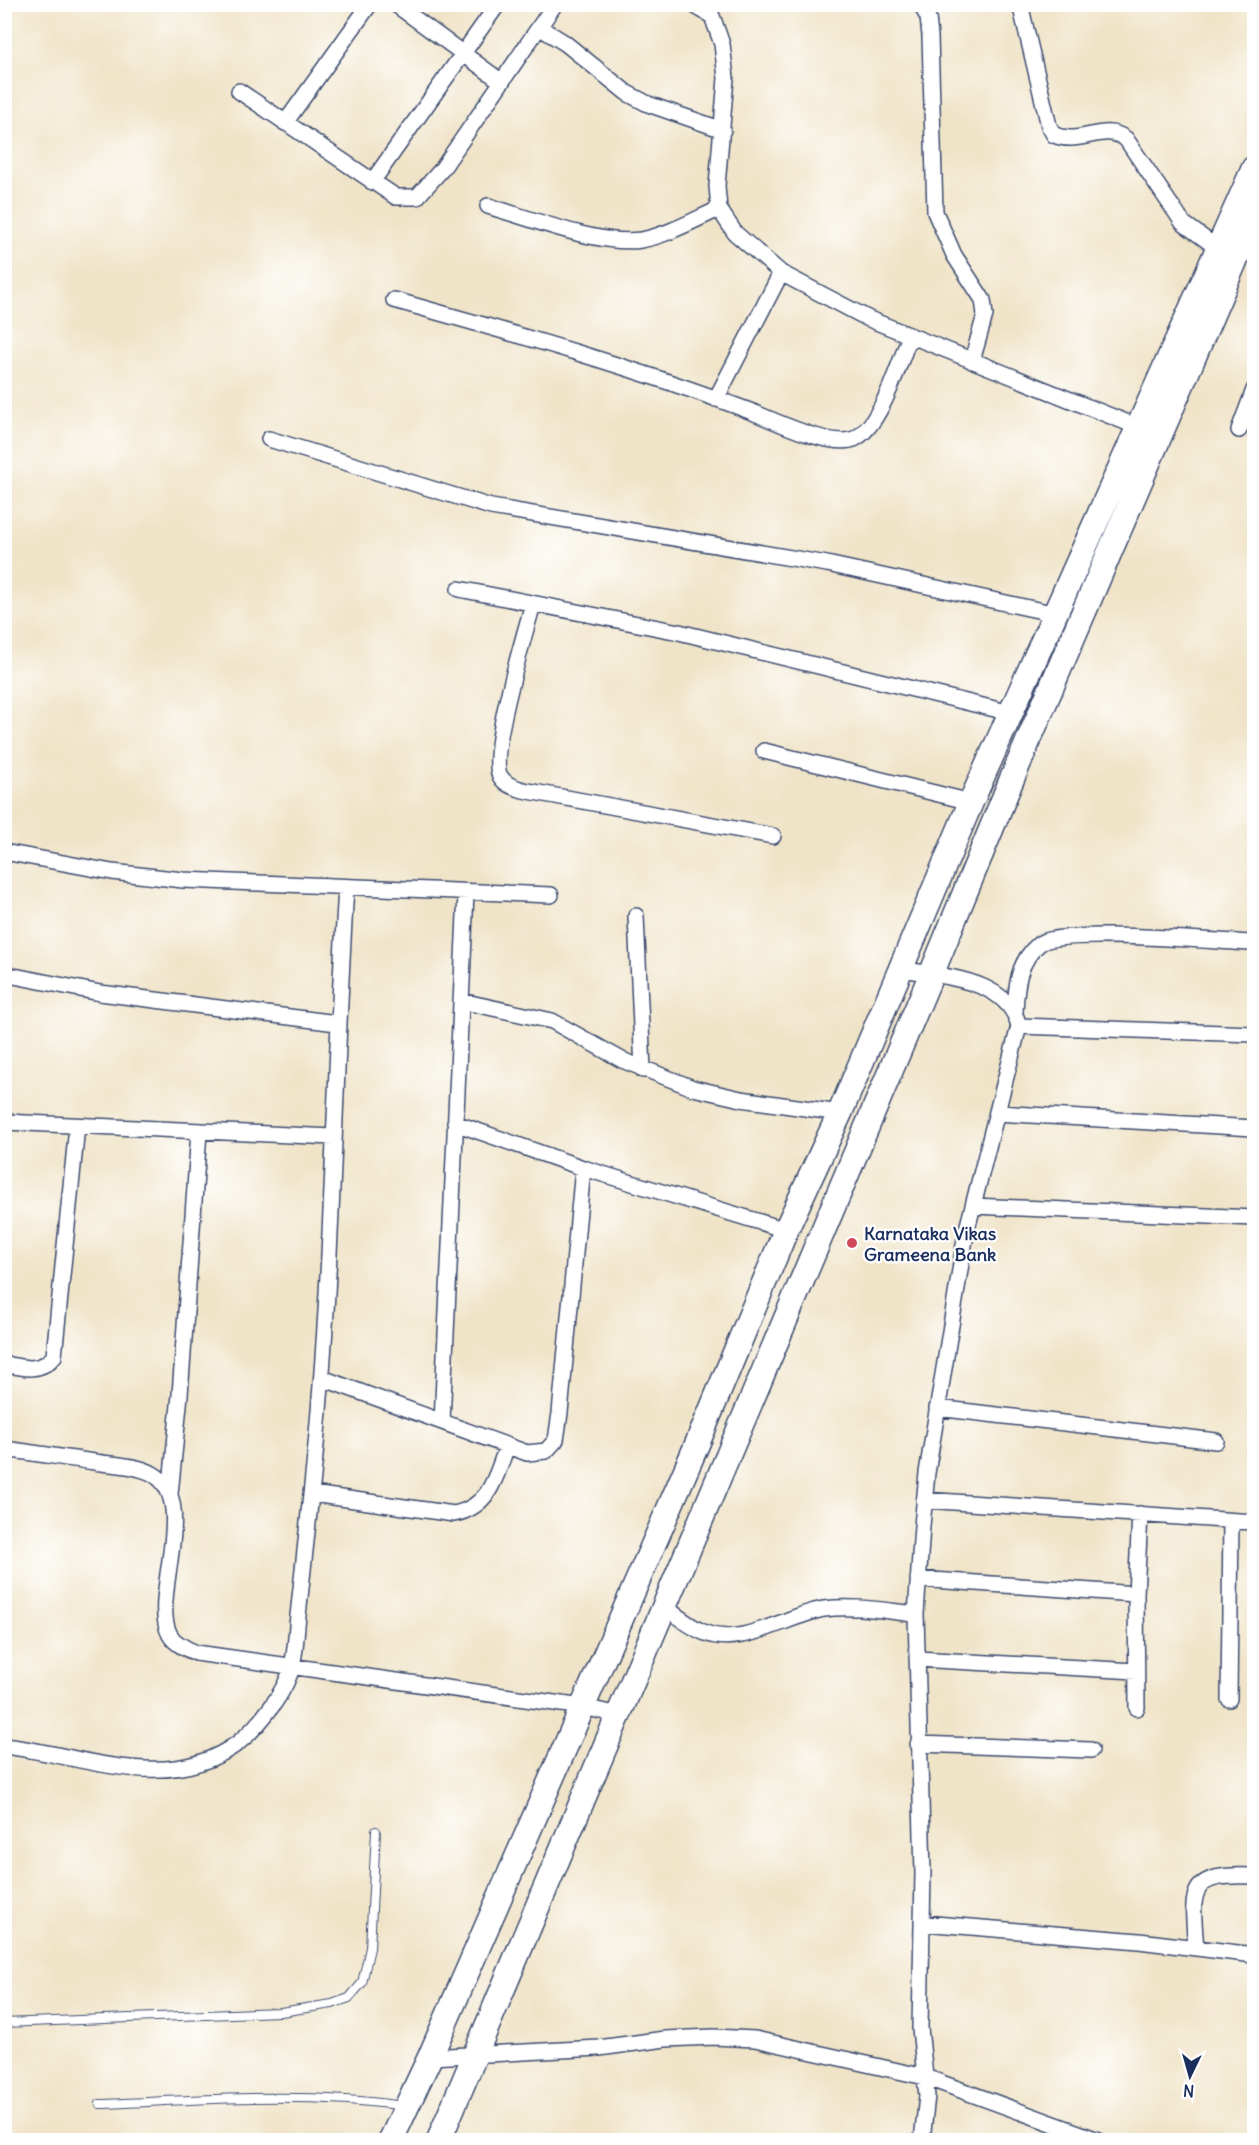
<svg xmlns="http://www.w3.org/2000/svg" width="1259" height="2145" font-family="Delius,sans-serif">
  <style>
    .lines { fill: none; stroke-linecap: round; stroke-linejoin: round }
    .service-casing { stroke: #3b4a6e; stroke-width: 10 }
    .minor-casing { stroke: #3b4a6e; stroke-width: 18 }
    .primary-casing { stroke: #3b4a6e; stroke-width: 27 }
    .service { stroke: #fff; stroke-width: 8 }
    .minor { stroke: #fff; stroke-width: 15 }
    .primary { stroke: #fff; stroke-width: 24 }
    .poi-dot { fill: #d1495b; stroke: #fff; stroke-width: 2 }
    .labels { text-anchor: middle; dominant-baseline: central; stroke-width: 4.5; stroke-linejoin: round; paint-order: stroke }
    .poi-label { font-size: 18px; font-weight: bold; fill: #1b2f5e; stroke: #fff; text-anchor: start }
  </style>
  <rect width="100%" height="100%" fill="#fff"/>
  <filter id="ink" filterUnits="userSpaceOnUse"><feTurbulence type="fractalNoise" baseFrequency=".0167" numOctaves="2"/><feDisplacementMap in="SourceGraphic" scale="12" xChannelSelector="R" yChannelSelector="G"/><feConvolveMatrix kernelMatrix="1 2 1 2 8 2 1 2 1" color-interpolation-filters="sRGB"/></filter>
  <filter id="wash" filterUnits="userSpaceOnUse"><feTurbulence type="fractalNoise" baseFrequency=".008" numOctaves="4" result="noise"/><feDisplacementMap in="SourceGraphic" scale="24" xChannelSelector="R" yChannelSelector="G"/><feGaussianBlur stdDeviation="1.35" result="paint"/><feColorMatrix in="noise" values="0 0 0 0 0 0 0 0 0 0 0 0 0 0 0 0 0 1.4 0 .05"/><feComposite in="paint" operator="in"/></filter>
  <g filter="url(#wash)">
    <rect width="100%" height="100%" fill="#f0e4c8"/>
  </g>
  <g filter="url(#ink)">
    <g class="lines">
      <g class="service-casing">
        <path id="service" d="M4 2023 281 2012 332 2004 349 1998 362 1983 370 1948 376 1831
          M100 2104C201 2100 303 2091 404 2106"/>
      </g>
      <g class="minor-casing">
        <path id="minor" d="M395 4 502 82
          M692 4 712 16 722 44 726 78 717 186 719 209 735 233 781 273 869 319 1138 427
          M921 4 928 18 930 36 935 212 954 255 983 300 985 315 972 361
          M1020 4 1049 126 1054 135C1082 146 1103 122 1126 139L1183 223 1220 250
          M539 27 565 43 627 93 648 104 723 130
          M239 91 396 197H417L442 169 555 4
          M285 123 370 4
          M372 182 498 4
          M488 206C529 218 600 246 641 240 668 235 694 220 719 209
          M394 300C516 334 637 368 755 413 777 422 832 448 854 439 880 428 900 361 910 336
          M716 399 781 273
          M1239 430 1254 390
          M269 439 491 507 827 564 1056 614
          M459 589 679 632 1011 713
          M533 604C525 633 488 755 500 776 505 785 514 787 523 790L773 836
          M764 751 971 802
          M4 852 112 872 183 880 551 895
          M636 916 643 1070
          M902 969C942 977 1007 978 1019 1026L966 1233 927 1473 922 1526 916 1614 923 1873 920 2028 927 2096 922 2140
          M4 974 100 993 337 1023
          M461 1001 552 1021 622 1060 693 1088 741 1099 840 1113
          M1015 1012C1016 987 1018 961 1039 944 1060 927 1219 942 1254 943
          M1019 1026 1254 1034
          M997 1113 1254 1128
          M4 1122 333 1137
          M455 1123 583 1168 786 1230
          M973 1206 1254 1218
          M4 1364C23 1368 41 1373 54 1356L77 1126
          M322 1378 527 1453 546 1451 556 1440 560 1413 583 1168
          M937 1408 1216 1441
          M442 1422 466 893
          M4 1449C35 1453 65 1458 95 1462 113 1465 137 1465 153 1474 200 1501 149 1599 170 1635 175 1644 187 1649 196 1653L583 1707 619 1715
          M170 1494 180 1395 199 1132
          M312 1494 454 1514C490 1507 496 1476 507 1446
          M924 1500 1254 1522
          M918 1579 1136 1594
          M665 1607C677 1616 689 1626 703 1632 741 1649 787 1615 824 1609 854 1605 886 1611 916 1614
          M917 1659 1136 1671
          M1229 1699 1231 1521
          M1137 1708 1136 1594 1140 1514
          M918 1744 1091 1750
          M4 1746C81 1754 167 1796 238 1743 259 1726 286 1692 292 1666 296 1650 296 1632 298 1616 302 1578 306 1541 310 1504 333 1300 333 1093 346 888
          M923 1923 1139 1941 1254 1955
          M1196 1948C1191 1889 1188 1873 1254 1876
          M430 2057 599 2048 665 2039 714 2037 755 2039 925 2077 1098 2140"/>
      </g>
      <g class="primary-casing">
        <path id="primary" d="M391 2140 430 2057 695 1449 786 1230 840 1113 971 802 1254 168
          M439 2140 931 975 1011 781 1254 217"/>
      </g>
      <use href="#service" class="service"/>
      <use href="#minor" class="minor"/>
      <use href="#primary" class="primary"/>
    </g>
  </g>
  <circle class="poi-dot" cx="852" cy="1243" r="6"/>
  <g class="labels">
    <g class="poi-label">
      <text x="864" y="1233">Karnataka Vikas<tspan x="864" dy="21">Grameena Bank</tspan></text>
    </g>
  </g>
  <rect width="1259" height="2145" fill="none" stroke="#fff" stroke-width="24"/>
  <g transform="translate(1190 2076) rotate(185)" stroke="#ffffff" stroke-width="4.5" paint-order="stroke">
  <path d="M0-4.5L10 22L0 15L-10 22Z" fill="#1b2f5e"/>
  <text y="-9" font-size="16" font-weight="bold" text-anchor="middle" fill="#1b2f5e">N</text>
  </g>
</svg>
